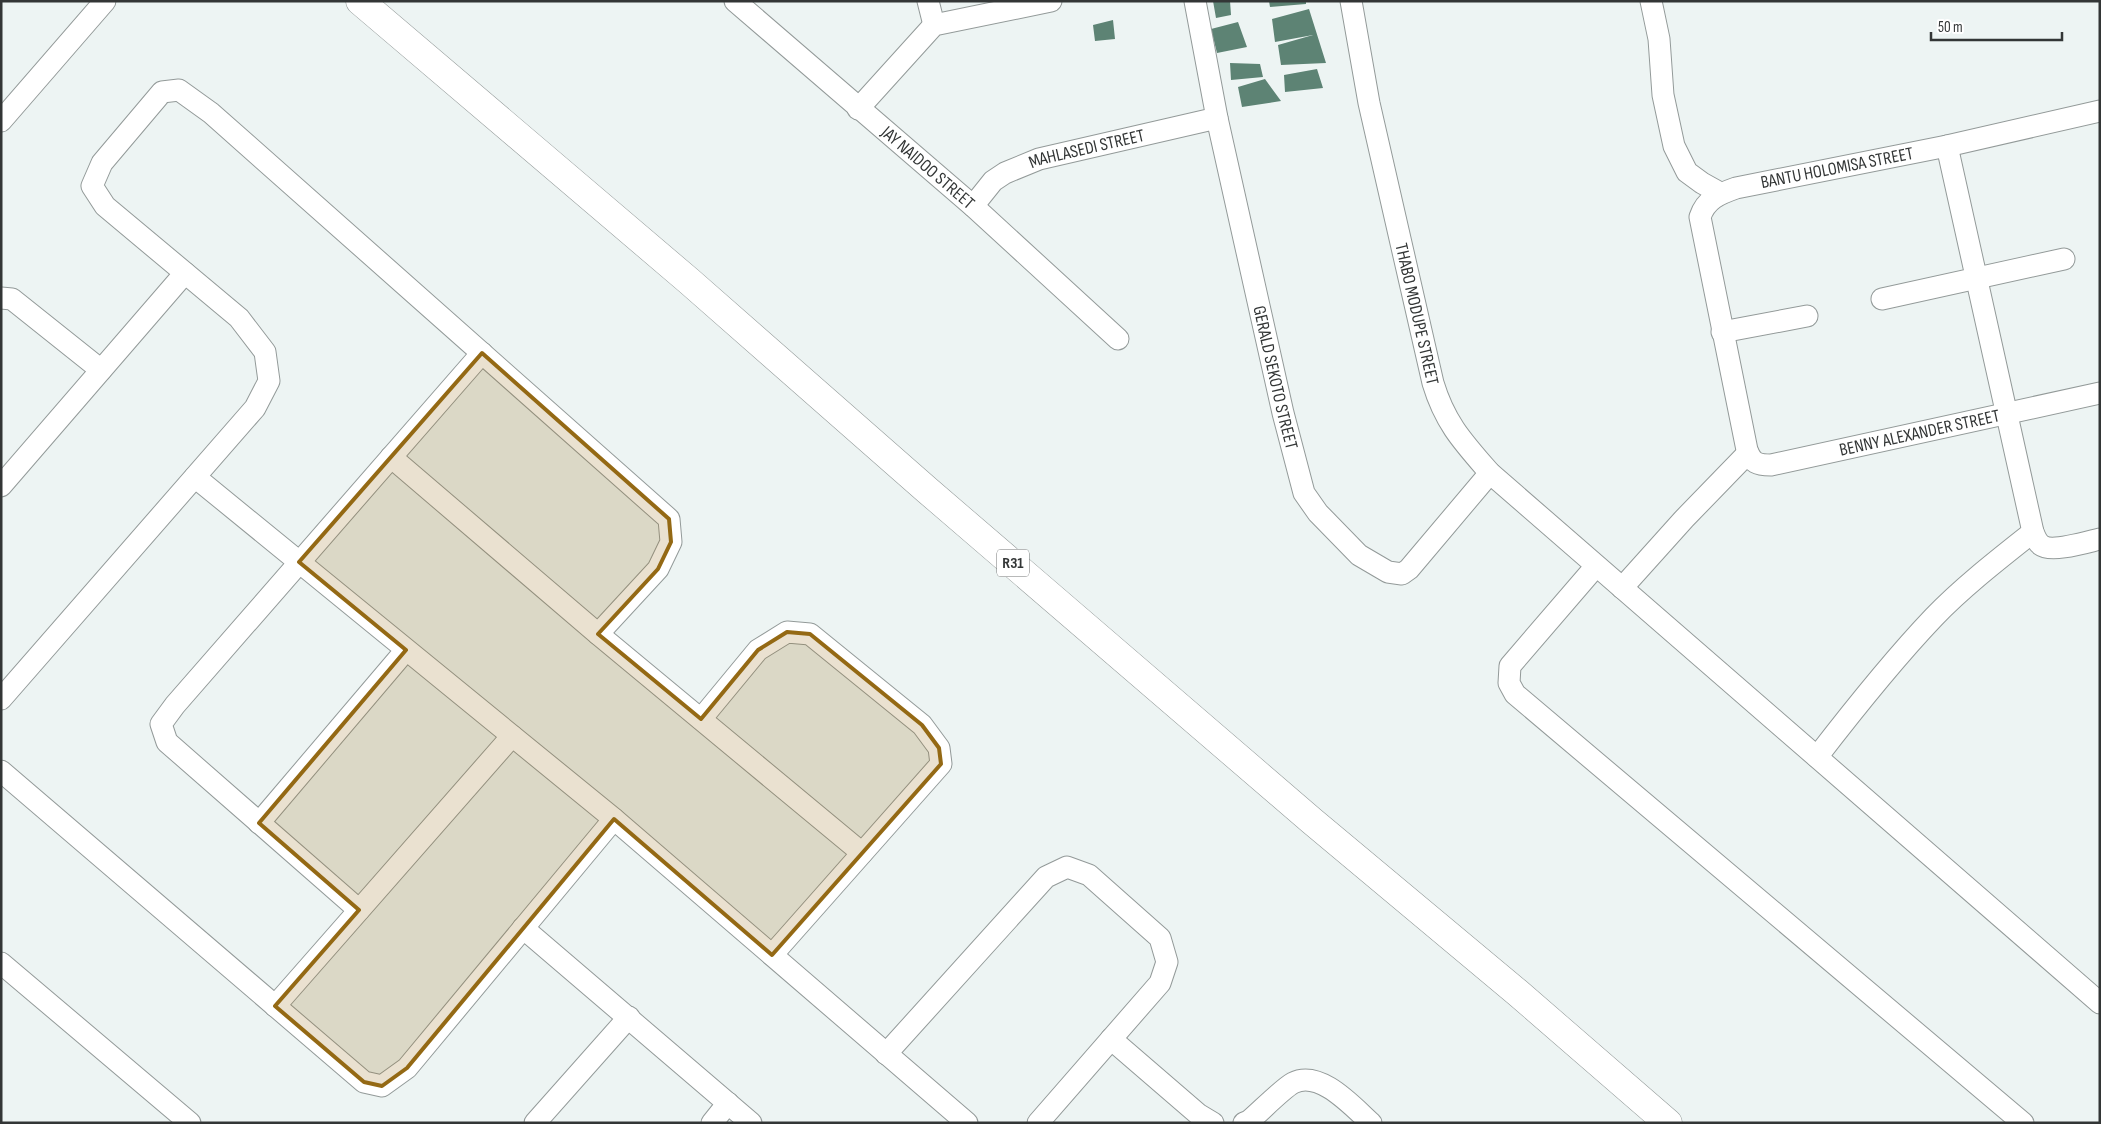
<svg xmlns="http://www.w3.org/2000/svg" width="2101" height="1124" font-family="'Sofia Sans Condensed',sans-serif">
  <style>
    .building { fill: #5d8374 }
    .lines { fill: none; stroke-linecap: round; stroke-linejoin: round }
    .street-casing { stroke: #939a99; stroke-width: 23 }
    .primary-casing { stroke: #939a99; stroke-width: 29 }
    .street { stroke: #fff; stroke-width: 21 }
    .primary { stroke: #fff; stroke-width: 28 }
    .marked { fill: #946914; fill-opacity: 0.2; stroke: #946914; stroke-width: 4; stroke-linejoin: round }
    .labels { text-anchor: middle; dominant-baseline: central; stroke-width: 5; stroke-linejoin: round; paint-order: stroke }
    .shield { fill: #fff; stroke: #707272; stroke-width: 1 }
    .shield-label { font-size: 16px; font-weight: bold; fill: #333636 }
    .street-label { font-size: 18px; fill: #333636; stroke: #fff }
  </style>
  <rect width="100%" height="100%" fill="#edf4f3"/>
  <path class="building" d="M1213 1H1230L1231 15 1216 18Z
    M1269 1H1306V4L1270 7Z
    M1309 9 1326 63 1281 65 1278 45 1313 35 1275 42 1272 19Z
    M1113 20 1115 39 1095 41 1093 25Z
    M1238 22 1247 47 1217 53 1211 29Z
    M1230 63 1260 64 1263 77 1231 80Z
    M1317 69 1323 88 1285 92 1284 75Z
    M1265 79 1281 101 1242 107 1238 87Z"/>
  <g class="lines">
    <g class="street-casing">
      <g id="street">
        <path id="s1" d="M735 1 973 206 1118 339"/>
        <path d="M928 1 934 25"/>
        <path id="s2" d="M1195 1 1217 118 1283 413 1304 493 1318 513 1359 555 1388 572 1402 574 1409 569 1490 473"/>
        <path id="s3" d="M1351 1 1369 103 1433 383C1445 423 1463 442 1490 473L2100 1003"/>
        <path d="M1651 1 1659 39 1663 95 1674 146 1687 172 1702 183 1720 193"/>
        <path d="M858 109 934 25 1051 1"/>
        <path id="s4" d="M2100 111 1947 146 1736 188C1719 194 1706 199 1700 217L1747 450C1752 463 1757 465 1771 465L2100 393"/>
        <path d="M1 121 105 1"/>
        <path d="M1947 146 2033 532C2035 537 2037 542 2041 545 2051 553 2087 542 2100 539"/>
        <path id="s5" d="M973 206 993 181 1005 173 1039 159 1217 118"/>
        <path d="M1 298 12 299 101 370"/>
        <path d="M1882 299 2064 259"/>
        <path d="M1722 332 1807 316"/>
        <path d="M391 457 598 634 862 853"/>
        <path d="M195 477 614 819 967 1123"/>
        <path d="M1 486 185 273"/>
        <path d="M1596 566 1510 666 1509 683 1515 694 2023 1123"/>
        <path d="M1622 588 1684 519 1748 453"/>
        <path d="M1 699 255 408 269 381 265 352 239 318 105 206 92 186 102 163 162 92 179 90 211 113 669 519 671 542 658 569 598 634"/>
        <path d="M701 719 758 650 787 632 810 634 922 725 939 748 941 764 772 955"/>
        <path d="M1817 757C1854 709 1892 661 1934 617 1964 586 1999 559 2033 532"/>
        <path d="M1 771 364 1082 382 1086 407 1068 614 819"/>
        <path d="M259 823 406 650"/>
        <path d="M359 910 167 742 161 724 175 705 482 353"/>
        <path d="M523 928 751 1123"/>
        <path d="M1 963 190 1123"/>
        <path d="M275 1006 512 736"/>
        <path d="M1111 1039 1198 1114 1213 1123"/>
        <path d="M886 1054 1046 877 1067 867 1089 875 1160 938 1167 962 1160 983 1038 1123"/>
        <path d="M535 1123 629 1017"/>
        <path d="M712 1123 728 1103"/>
        <path d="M1244 1123 1249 1121C1260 1112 1282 1089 1293 1083 1320 1069 1353 1107 1371 1123"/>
      </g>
    </g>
    <g class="primary-casing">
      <path id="primary" d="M360 1 689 281 927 490 1312 821 1518 993 1668 1123"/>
    </g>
    <use href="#street" class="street"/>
    <use href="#primary" class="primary"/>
  </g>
  <path class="marked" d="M482 353 669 519 671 542 658 569 598 634 701 719 758 650 787 632 810 634 922 725 939 748 941 764 772 955 614 819 407 1068 382 1086 364 1082 275 1006 359 910 259 823 406 650 299 562Z"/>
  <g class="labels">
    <rect class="shield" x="997" y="549.5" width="32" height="27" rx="4"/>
    <g class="shield-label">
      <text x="1013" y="563">R31</text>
    </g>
    <g class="street-label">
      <text stroke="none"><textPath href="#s5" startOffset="132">MAHLASEDI STREET</textPath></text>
      <text stroke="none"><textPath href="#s1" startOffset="255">JAY NAIDOO STREET</textPath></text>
      <text transform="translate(1837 168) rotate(-11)">BANTU HOLOMISA STREET</text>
      <text stroke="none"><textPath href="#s3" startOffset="320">THABO MODUPE STREET</textPath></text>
      <text stroke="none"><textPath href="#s2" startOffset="385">GERALD SEKOTO STREET</textPath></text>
      <text stroke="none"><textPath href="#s4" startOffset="841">BENNY ALEXANDER STREET</textPath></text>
    </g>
  </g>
  <rect width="2101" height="1124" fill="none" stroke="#333636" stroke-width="5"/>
  <path d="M1931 32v8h131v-8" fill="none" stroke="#333636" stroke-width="2.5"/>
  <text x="1938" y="32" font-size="15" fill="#333636" stroke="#ffffff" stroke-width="4" paint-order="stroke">50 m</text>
</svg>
